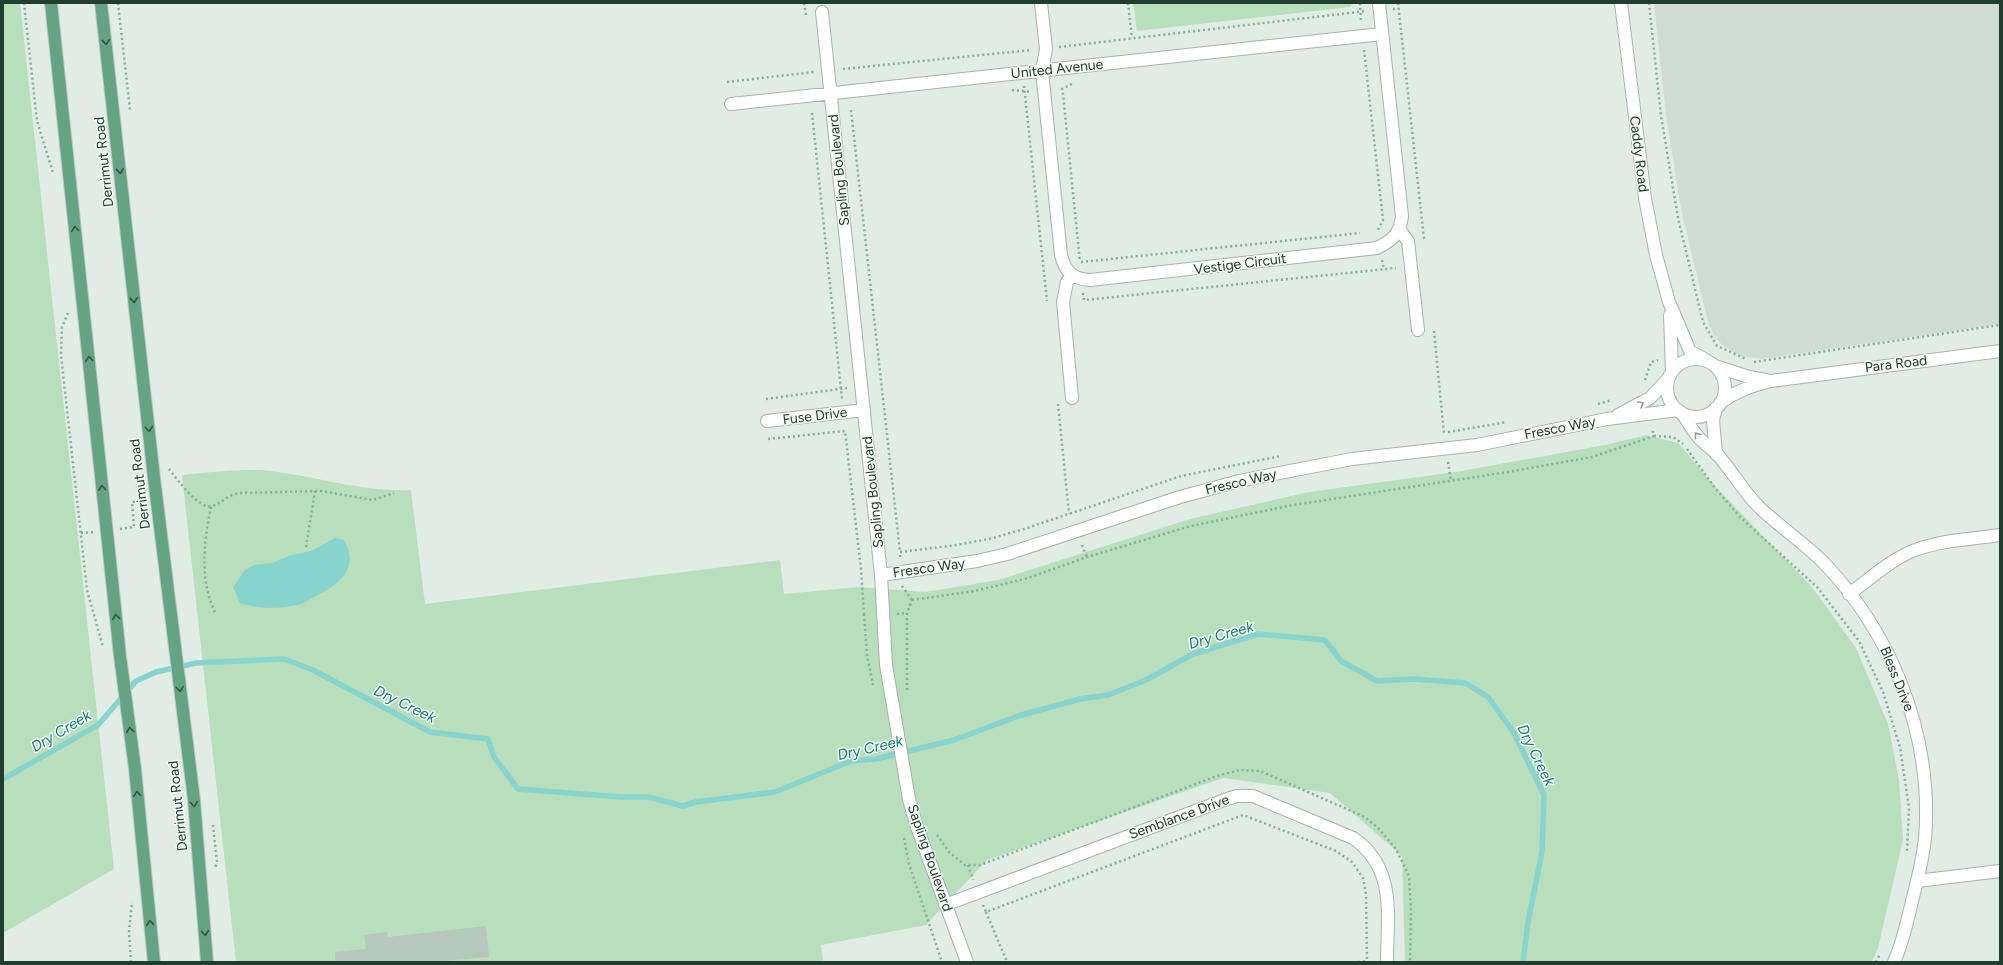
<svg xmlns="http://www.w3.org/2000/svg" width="2003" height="965" font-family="Figtree,sans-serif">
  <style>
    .built { fill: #cfdcd3 }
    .green { fill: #b9debb }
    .water { fill: #87d3ce }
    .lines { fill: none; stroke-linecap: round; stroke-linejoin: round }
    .stream { stroke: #87d3ce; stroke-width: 5.5 }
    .building { fill: #b6c7bd }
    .minor-casing { stroke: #a4b4ab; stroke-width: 14 }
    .major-casing { stroke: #c1c9c5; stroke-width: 14 }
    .path { stroke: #80b197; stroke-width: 2.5; stroke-dasharray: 2 3; stroke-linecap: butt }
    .minor { stroke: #fff; stroke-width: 12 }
    .major { stroke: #64a385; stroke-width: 12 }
    .oneway { stroke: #325644 }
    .oneway2 { stroke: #909e97 }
    .labels { text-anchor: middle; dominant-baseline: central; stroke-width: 3; stroke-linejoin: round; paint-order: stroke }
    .street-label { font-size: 14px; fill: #213d2f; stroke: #f2f9f4 }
    .water-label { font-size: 15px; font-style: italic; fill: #197b76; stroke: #f2f9f4 }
  </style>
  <rect width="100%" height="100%" fill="#e1ece5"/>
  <path class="built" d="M1654 3H2000V324L1761 359 1740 356 1722 345 1714 335 1708 322 1681 209 1666 115Z"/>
  <path class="green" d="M3 3H20L114 869 3 933Z
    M1133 3H1353L1350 7 1137 31Z
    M1646 435 1678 443 1712 483 1812 587 1856 648 1888 724 1899 780 1903 840 1878 948 1872 962H1405L1402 856 1330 793 1223 778 987 860 926 925 821 945 823 962H236L182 475C212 472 241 468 271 471 318 477 363 492 411 490L425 604 780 560 784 594 858 587 926 592 998 580 1190 519 1309 492 1456 472 1605 445Z"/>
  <path class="water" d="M335 538 344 540C360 567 340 584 318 595 309 600 302 605 292 606 275 609 257 609 240 603L233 587 245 570 254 565 272 563 291 555 311 551Z"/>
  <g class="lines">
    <path class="stream" d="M3 779 98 725 136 681 156 672 196 663 284 659 313 670 430 732 488 739 494 757 518 789 621 797H648L683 806 696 802 775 792 851 761 876 759 954 740 1018 716 1080 699 1108 695 1146 680 1193 654 1258 634 1325 640 1341 661 1377 681 1414 679 1465 683 1488 697 1514 733 1544 795 1542 852 1528 922 1523 962"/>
  </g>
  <path class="building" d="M486 926 489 957 431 962H335V952L366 949 364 935 387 932 388 937Z"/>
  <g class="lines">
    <g class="minor-casing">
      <path id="minor" d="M1041 3 1046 49 1042 71 1061 255C1065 272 1073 279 1090 280L1377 248C1393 240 1400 234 1402 216L1379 3
        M1621 3 1645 198 1656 255 1669 302 1690 351 1706 360
        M822 12 881 575 886 665 909 799 917 827 967 962
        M731 104 1382 34
        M1399 229 1408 241 1418 330
        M1670 315 1672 371
        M1667 388a29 29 0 1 1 58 0a29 29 0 1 1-58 0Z
        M1715 366 1749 377 1766 380
        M1072 398 1063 302 1067 282 1072 276
        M1720 403C1736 391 1751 386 1771 381L2000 351
        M1716 408 1713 420 1716 454
        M1682 413C1688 422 1693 432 1700 439 1706 445 1712 449 1717 454 1732 471 1743 491 1759 507 1780 527 1804 543 1824 563 1889 631 1928 725 1926 819 1926 847 1919 874 1912 901 1907 922 1903 942 1894 962
        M1618 415 1650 398 1668 379
        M767 421 864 410
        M881 575 977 561 1007 554 1180 497 1239 481 1352 459 1477 445 1607 419 1678 410
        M1849 594C1870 579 1891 559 1915 550 1942 540 1972 539 2000 535
        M1917 881 2000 871
        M945 905 1227 799 1237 796H1253L1353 838C1397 868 1387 916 1387 962"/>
    </g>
    <g class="major-casing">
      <path id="major" d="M51 3 120 656 135 769 154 962
        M101 3 154 478 194 800 207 962"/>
    </g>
    <path class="path" d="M24 3 37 121 53 173
      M118 3 130 110
      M804 3 806 15
      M1128 3 1132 38
      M1360 3 1361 21
      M1398 3 1424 239
      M1649 3 1661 116 1678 218 1703 322 1717 346 1746 359
      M1393 9H1399
      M1059 47 1366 11
      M1364 50 1383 220 1378 230
      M843 69 1031 50
      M727 82 814 72
      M1072 84 1062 89 1063 94 1080 262
      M1024 86 1047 301
      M1012 90 1031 92
      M851 110 900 552
      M812 113 842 399
      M1382 260 1384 270
      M1081 262 1360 233
      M1083 293 1084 300 1396 268
      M68 313 62 327 61 355 87 590 103 647
      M1434 331 1444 434
      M1754 362 2000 325
      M1645 380 1651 362 1658 360
      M766 399 847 388
      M1058 404 1069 514
      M1598 404 1612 400
      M1448 432 1507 422
      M1654 436 1673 437 1683 444
      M768 439 845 431 861 569 864 614
      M1687 449 1715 488 1741 518 1817 587 1859 641 1883 692 1900 747 1909 808 1907 851
      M1448 462 1451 481
      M169 469C176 478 199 510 212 506 223 503 226 495 240 493L321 491 373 500 394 493
      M211 507C204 540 199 580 215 612
      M120 529 134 527 132 502 143 501
      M81 533 94 532
      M1082 545 1087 557
      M306 547 315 491
      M900 557V552L957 545 993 538 1024 529 1181 476 1281 456
      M902 586 912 600
      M912 600 975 591 1028 578 1087 557 1191 526 1293 505 1508 472 1592 457 1654 436 1652 428
      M864 614 867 655 873 685
      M897 614 907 613
      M907 690V613L912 600
      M213 825 217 862 215 868
      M937 835 949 852 965 865H980L1217 776 1240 770 1260 771 1365 817 1379 829 1396 849 1409 876 1411 910 1410 962
      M904 838 909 864 942 962
      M968 865 973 880
      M983 905 986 912 1243 815 1336 851 1352 862 1363 878 1366 895 1367 962
      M986 912 1007 962
      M131 962 129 932 132 902
      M1358 962 1367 961
      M1876 962 1880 954"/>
    <use href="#minor" class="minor"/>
    <use href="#major" class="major"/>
  </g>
  <defs><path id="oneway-chevron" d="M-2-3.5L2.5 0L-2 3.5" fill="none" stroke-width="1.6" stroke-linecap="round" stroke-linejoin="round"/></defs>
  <g class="oneway">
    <use href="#oneway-chevron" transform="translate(106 42) rotate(84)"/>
    <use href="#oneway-chevron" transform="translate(120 171) rotate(84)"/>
    <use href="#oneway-chevron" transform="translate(75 229) rotate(-96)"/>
    <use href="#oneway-chevron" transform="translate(134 300) rotate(84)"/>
    <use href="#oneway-chevron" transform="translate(89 359) rotate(-96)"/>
    <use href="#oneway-chevron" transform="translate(149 429) rotate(84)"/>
    <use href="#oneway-chevron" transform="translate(102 488) rotate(-96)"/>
    <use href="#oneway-chevron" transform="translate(116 617) rotate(-96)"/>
    <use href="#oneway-chevron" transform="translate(180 689) rotate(83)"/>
    <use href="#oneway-chevron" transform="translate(130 730) rotate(-97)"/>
    <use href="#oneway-chevron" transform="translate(137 794) rotate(-96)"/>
    <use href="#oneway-chevron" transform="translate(194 804) rotate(85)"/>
    <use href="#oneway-chevron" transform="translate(150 923) rotate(-96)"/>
    <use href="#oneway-chevron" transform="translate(205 933) rotate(85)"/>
  </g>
  <g class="oneway2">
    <use href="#oneway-chevron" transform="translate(1641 404) rotate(-31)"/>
    <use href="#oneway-chevron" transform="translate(1697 435) rotate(-128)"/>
  </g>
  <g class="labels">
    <g class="street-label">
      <text transform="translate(1057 69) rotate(-6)">United Avenue</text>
      <text transform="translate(1639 154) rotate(83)">Caddy Road</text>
      <text transform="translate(104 162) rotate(-96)">Derrimut Road</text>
      <text transform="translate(839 170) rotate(-96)">Sapling Boulevard</text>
      <text transform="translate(1240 264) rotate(-7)">Vestige Circuit</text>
      <text transform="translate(1896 364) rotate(-7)">Para Road</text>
      <text transform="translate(815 416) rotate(-7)">Fuse Drive</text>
      <text transform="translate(1560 428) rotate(-11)">Fresco Way</text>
      <text transform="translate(1241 482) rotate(-13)">Fresco Way</text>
      <text transform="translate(140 484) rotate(-97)">Derrimut Road</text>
      <text transform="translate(873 492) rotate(-96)">Sapling Boulevard</text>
      <text transform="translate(929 568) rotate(-8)">Fresco Way</text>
      <text transform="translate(1897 679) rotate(68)">Bless Drive</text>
      <text transform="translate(178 806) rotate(-96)">Derrimut Road</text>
      <text transform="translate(1179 817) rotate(-20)">Semblance Drive</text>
      <text transform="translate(930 858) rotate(71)">Sapling Boulevard</text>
    </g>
    <g class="water-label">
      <text transform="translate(1221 635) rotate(-16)">Dry Creek</text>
      <text transform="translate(405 704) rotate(26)">Dry Creek</text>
      <text transform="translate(61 731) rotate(-31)">Dry Creek</text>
      <text transform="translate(870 748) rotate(-13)">Dry Creek</text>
      <text transform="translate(1536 755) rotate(64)">Dry Creek</text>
    </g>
  </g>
  <rect width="2003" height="965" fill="none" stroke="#213d2f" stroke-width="8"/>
</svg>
